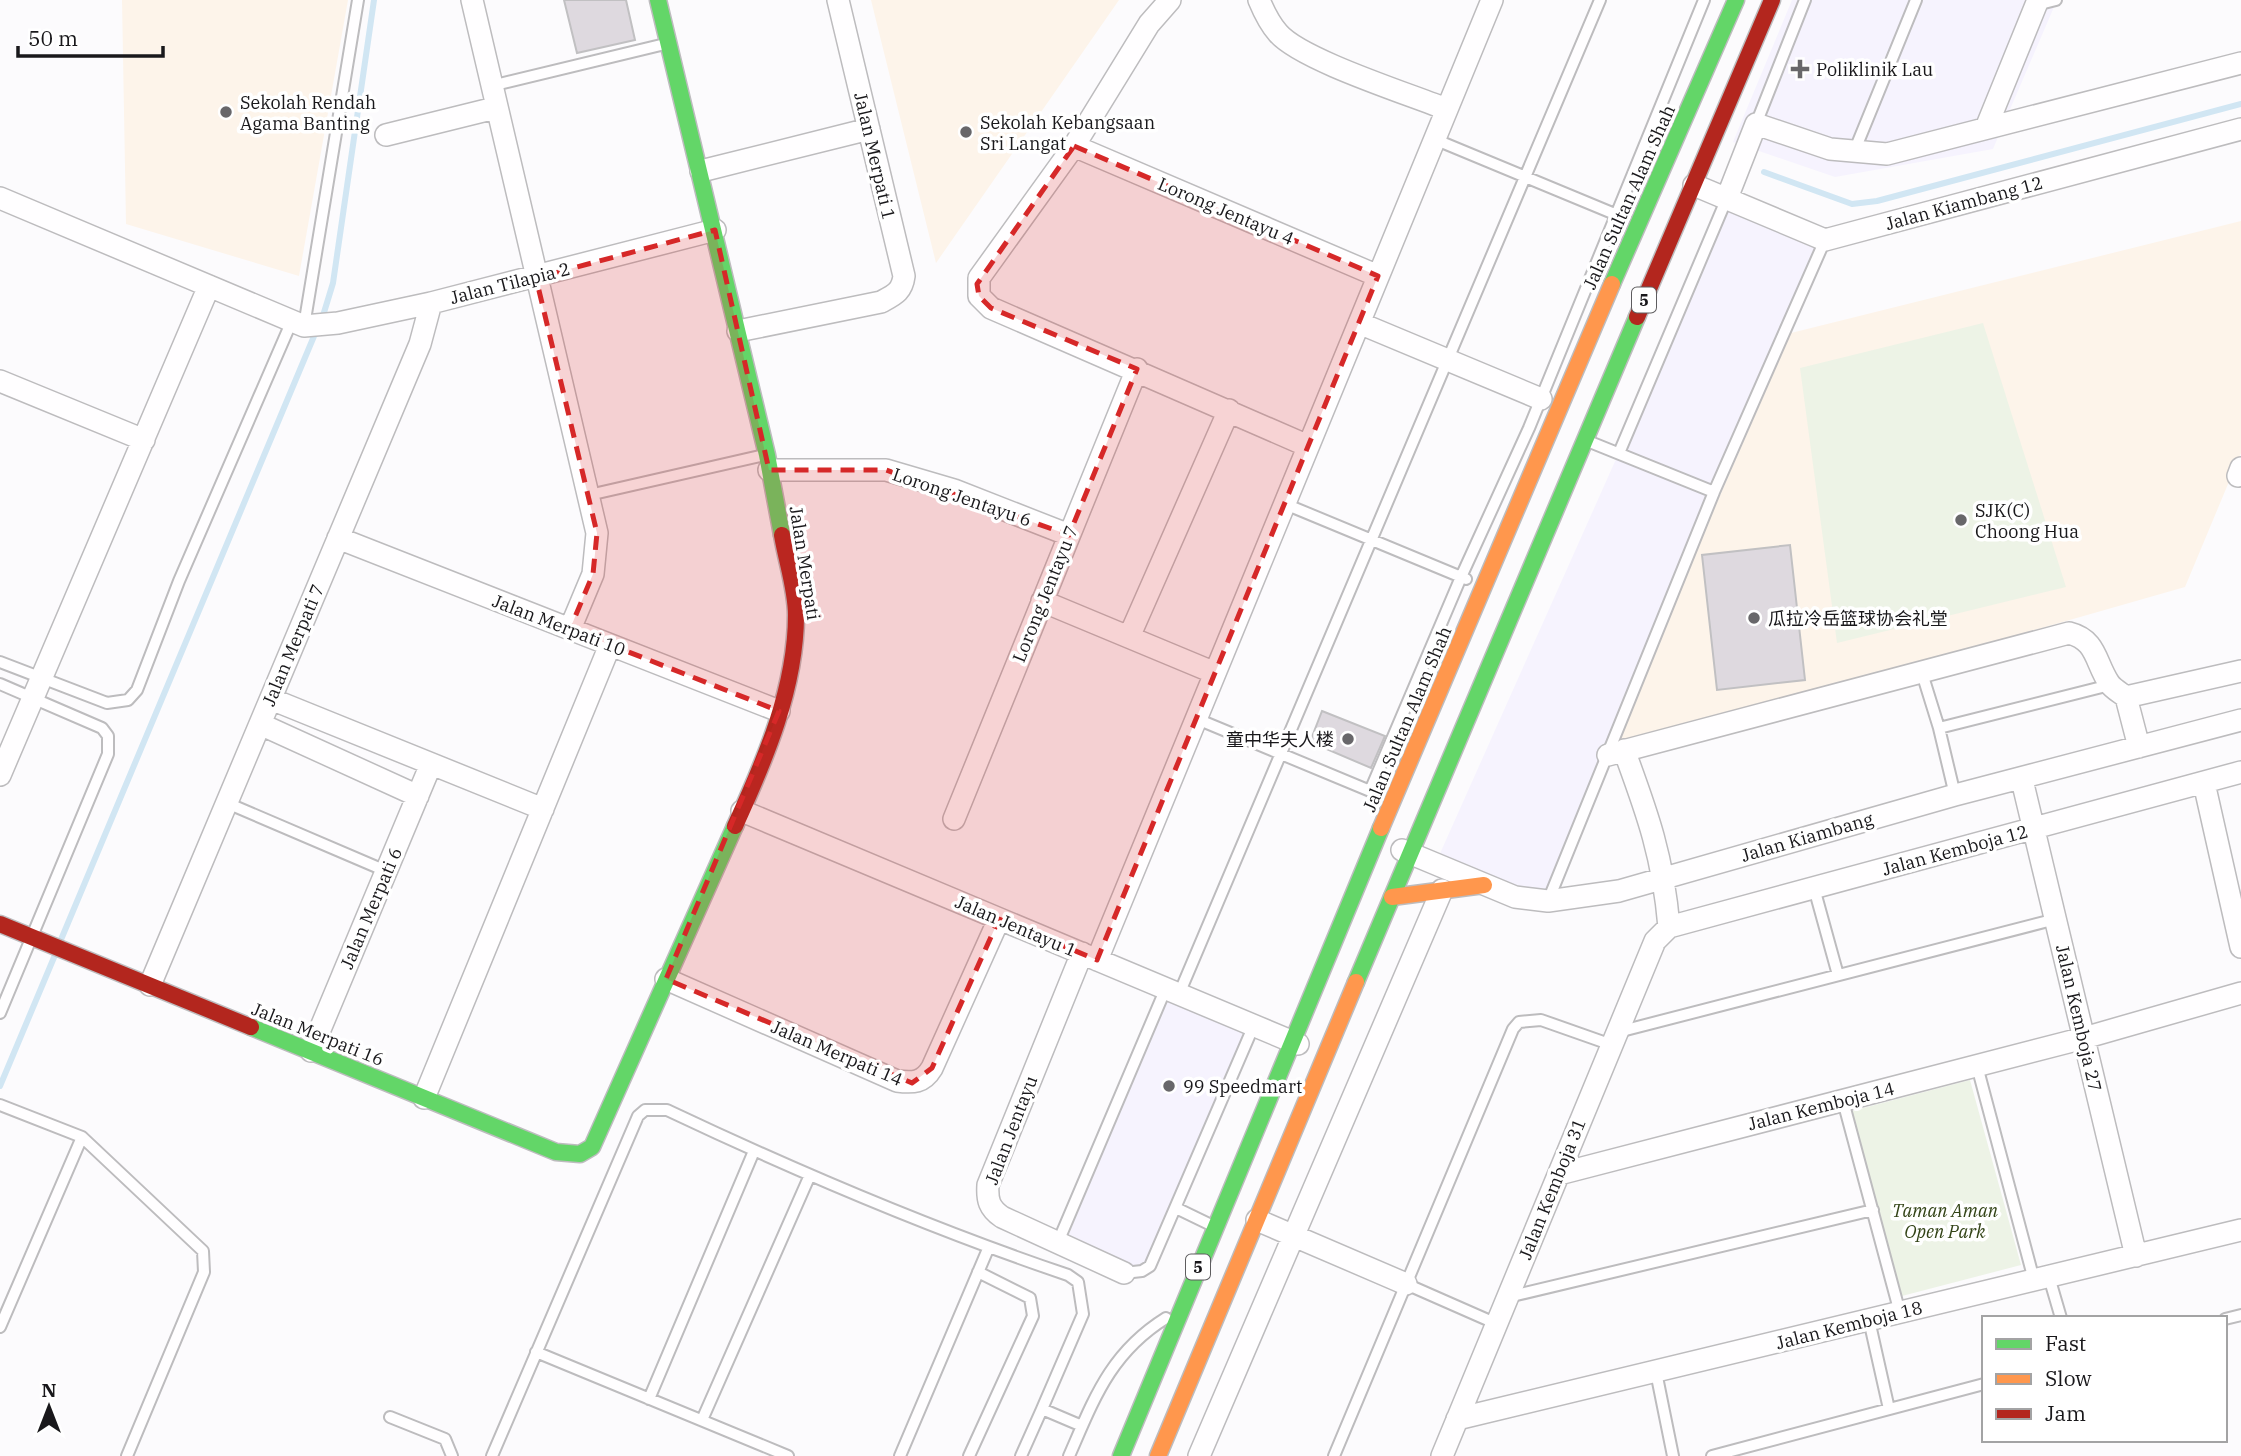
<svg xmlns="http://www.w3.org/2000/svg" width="2241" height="1456" font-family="'IBM Plex Serif','Noto Sans SC',serif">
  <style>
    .built { fill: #f6f3fe }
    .education { fill: #fdf4ea }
    .green { fill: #edf3e6 }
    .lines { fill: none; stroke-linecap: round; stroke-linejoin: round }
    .stream { stroke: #d1e6f3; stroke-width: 6 }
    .building { fill: #ded9df; stroke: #c1c0c2; stroke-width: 2 }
    .lane-casing { stroke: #bdbcbe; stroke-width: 14 }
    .street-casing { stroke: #bdbcbe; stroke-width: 24 }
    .fast-casing { stroke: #bdbcbe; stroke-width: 19 }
    .slow-casing { stroke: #bdbcbe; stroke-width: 19 }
    .jam-casing { stroke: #bdbcbe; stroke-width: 19 }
    .lane { stroke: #fffeff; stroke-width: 10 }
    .street { stroke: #fffeff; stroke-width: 21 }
    .fast { stroke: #63d668; stroke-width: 16 }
    .slow { stroke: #ff974d; stroke-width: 16 }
    .jam { stroke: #b3261e; stroke-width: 16 }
    .marked { fill: #d62828; fill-opacity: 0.2; stroke: #d62828; stroke-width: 5; stroke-dasharray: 14 9; stroke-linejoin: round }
    .poi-dot { fill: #68676a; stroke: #fff; stroke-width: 2.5 }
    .labels { text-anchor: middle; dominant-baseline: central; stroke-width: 7; stroke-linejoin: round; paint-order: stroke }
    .shield { fill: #fff; stroke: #5e5d5f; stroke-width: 2 }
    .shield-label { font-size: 16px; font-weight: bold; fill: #19181b }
    .poi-label { font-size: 18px; fill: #19181b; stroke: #fff; text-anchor: start }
    .street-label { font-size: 18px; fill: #19181b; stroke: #fff }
    .park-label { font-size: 18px; font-style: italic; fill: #324316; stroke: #fff }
  </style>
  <rect width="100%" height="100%" fill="#fcfbfd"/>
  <path class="built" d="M1792 0H2057L1993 149 1835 177 1733 142Z
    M1729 206 1816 245 1546 892 1515 890 1438 858Z
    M1166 996 1246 1028 1148 1263 1130 1267 1067 1239Z"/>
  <path class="education" d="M122 0H348L299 276 126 224Z
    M871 0H1119L936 263Z
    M2241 221V453L2185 587 1608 752 1791 333Z"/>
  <path class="green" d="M1983 323 2066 587 1837 643 1800 368Z
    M1970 1080 2021 1265 1902 1296 1852 1111Z"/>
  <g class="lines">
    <path class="stream" d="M1764 172 1852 204 1877 201 2241 104
      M322 319 333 283 374 0
      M60 942 317 329
      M0 1086 55 955"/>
  </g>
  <path class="building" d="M564 0H626L635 40 577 53Z
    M1790 545 1805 680 1717 690 1702 555Z
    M1322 711 1385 736 1371 768 1310 742Z"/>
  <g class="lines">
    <g class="lane-casing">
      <path id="lane" d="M2036 5 2056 0
        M491 86 665 44
        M1756 124 1805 0
        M1434 139 1622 217
        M1854 152 1916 0
        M304 326 358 0
        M1590 442 1714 492
        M1619 453 1727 198
        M589 495 764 455
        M1285 504 1466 579
        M0 662 107 703 128 700 137 690 179 581 291 323
        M1921 670 1939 728
        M0 684 102 728 108 736V754L0 1013
        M1197 719 1375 793
        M1370 791 1461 577 1529 428 1704 0
        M1955 795 1939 728 2110 685
        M227 803 386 871
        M1814 888 1838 975
        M1548 901 1714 492 1825 240
        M1179 994 1600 0
        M1618 1032 2056 919
        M1977 1066 2034 1280
        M1843 1101 1900 1313
        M0 1105 82 1137 203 1251 204 1272 127 1456
        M1176 1208 1209 1224
        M1058 1242 1166 988
        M1124 1273 1142 1271 1150 1266 1254 1025
        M2049 1277 2061 1318
        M1406 1284 1497 1324
        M1508 1297 1873 1210
        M2225 1319 2241 1315
        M1869 1320 1889 1409
        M0 1327 82 1137
        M536 1352 788 1456
        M1656 1372 1673 1456
        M649 1399 754 1151
        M390 1417 445 1439 452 1456
        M702 1420 810 1175
        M492 1456 638 1116 645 1110H667C798 1172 932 1229 1068 1275L1078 1282 1083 1314 1042 1409 1082 1426
        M900 1456 988 1249
        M969 1456 1033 1316 1030 1298 978 1272
        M1021 1456 1042 1409
        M1069 1456C1094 1399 1110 1353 1166 1318
        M1334 1456 1513 1029 1519 1022 1541 1020 1612 1045
        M1712 1456 1984 1384"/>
    </g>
    <g class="street-casing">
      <path id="street" d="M472 0 597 533 593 574 570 629
        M1170 0 1149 24 1074 146 979 278V296L991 308 1308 446
        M1259 0C1264 12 1269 23 1278 33 1301 60 1409 94 1446 109
        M1986 128 2038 0
        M386 135 495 108
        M1074 146 1378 276
        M701 171 869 129
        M1694 185 1825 240 2241 129
        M0 198 304 326 338 323 431 303 715 230
        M1727 198 1756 124 1830 149 1887 154 2241 63
        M1359 323 1541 399
        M738 331 881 302C894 295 902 292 904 276L838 0
        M0 381 144 440
        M769 470H886L954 490 1069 535
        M2238 476 2241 468
        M338 538 779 711
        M1042 601 1215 673
        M1129 637 1229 410
        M2126 697 2241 671
        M271 699 543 809
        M260 724 418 796
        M1624 750C1648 815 1663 857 1669 927
        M1608 755 2069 633C2097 640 2095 662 2109 683 2113 689 2121 693 2126 697L2139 747
        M0 775 209 286
        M2022 780 2136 1256
        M2204 783 2241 947
        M742 811 1298 1044
        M954 819 1137 369
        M1402 850 1515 897 1548 901 1619 891 1955 795 2241 720
        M1669 927 2241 772
        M1082 953 988 1185C987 1200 989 1208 1002 1217L1124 1273
        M1097 960 1492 0
        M666 979 897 1081C913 1083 923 1083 932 1068L999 919
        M150 985 420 344 431 303
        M311 1051 431 764
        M424 1098 610 645
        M1559 1174 2084 1038 2241 993
        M1257 1220 1406 1284
        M1457 1419 2241 1230
        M1199 1456 1442 890
        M1442 1456 1655 941 1669 927"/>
    </g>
    <g class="fast-casing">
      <path id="fast" d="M658 0 767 455 782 535
        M1612 284 1736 0
        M1356 982 1637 317
        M251 1027 556 1152 580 1154 592 1147 735 826
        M1121 1456 1381 828"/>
    </g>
    <g class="slow-casing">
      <path id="slow" d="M1381 828 1612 284
        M1392 897 1484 885
        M1158 1456 1356 982"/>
    </g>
    <g class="jam-casing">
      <path id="jam" d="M1637 317 1772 0
        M735 826C765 760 796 688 796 615 796 589 786 560 782 535
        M0 924 251 1027"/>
    </g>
    <use href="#lane" class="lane"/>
    <use href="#street" class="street"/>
    <use href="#fast" class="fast"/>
    <use href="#slow" class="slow"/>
    <use href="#jam" class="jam"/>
  </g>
  <path class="marked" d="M1074 146 1378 276 1097 960 999 919 932 1068 912 1083 666 979 779 711 570 629 593 574 597 533 536 278 715 230 769 470H886L1069 535 1137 369 991 308 979 296 977 284Z"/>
  <g class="poi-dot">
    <path d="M1796.5 58.5h7v7h7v7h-7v7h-7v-7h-7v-7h7z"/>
    <circle cx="226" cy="112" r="7"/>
    <circle cx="966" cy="132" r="7"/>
    <circle cx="1961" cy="520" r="7"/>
    <circle cx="1754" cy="618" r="7"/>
    <circle cx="1348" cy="739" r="7"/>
    <circle cx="1169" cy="1086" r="7"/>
  </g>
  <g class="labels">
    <g class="shield">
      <rect x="1632" y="287.5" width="24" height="25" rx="5"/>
      <rect x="1186" y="1254.5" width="24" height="25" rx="5"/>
    </g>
    <g class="shield-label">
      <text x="1644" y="300">5</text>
      <text x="1198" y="1267">5</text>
    </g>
    <g class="poi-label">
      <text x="1816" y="69">Poliklinik Lau</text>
      <text x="240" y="102">Sekolah Rendah<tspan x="240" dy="21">Agama Banting</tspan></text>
      <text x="980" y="122">Sekolah Kebangsaan<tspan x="980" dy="21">Sri Langat</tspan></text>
      <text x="1975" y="510">SJK(C)<tspan x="1975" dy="21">Choong Hua</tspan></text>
      <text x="1768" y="618">瓜拉冷岳篮球协会礼堂</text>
      <text x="1334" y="739" text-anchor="end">童中华夫人楼</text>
      <text x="1183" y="1086">99 Speedmart</text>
    </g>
    <g class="street-label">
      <text transform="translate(875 156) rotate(77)">Jalan Merpati 1</text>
      <text transform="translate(1629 197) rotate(-66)">Jalan Sultan Alam Shah</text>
      <text transform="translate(1964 203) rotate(-15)">Jalan Kiambang 12</text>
      <text transform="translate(1226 211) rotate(23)">Lorong Jentayu 4</text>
      <text transform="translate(510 283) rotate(-14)">Jalan Tilapia 2</text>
      <text transform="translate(962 497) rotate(19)">Lorong Jentayu 6</text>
      <text transform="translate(805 563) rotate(81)">Jalan Merpati</text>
      <text transform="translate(1045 594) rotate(-68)">Lorong Jentayu 7</text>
      <text transform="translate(559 625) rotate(21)">Jalan Merpati 10</text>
      <text transform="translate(293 645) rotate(-67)">Jalan Merpati 7</text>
      <text transform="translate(1407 719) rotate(-67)">Jalan Sultan Alam Shah</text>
      <text transform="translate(1807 837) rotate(-16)">Jalan Kiambang</text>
      <text transform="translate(1955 850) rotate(-15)">Jalan Kemboja 12</text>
      <text transform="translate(371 908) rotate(-67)">Jalan Merpati 6</text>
      <text transform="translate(1016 926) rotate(23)">Jalan Jentayu 1</text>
      <text transform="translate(2079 1018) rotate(77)">Jalan Kemboja 27</text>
      <text transform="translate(318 1034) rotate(22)">Jalan Merpati 16</text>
      <text transform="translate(837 1053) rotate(23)">Jalan Merpati 14</text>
      <text transform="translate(1821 1106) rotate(-14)">Jalan Kemboja 14</text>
      <text transform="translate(1011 1130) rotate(-69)">Jalan Jentayu</text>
      <text transform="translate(1552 1189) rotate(-68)">Jalan Kemboja 31</text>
      <text transform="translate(1849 1325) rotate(-14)">Jalan Kemboja 18</text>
    </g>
    <g class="park-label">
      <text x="1945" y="1210">Taman Aman<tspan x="1945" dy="21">Open Park</tspan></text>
    </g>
  </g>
  <rect x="1982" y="1316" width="245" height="126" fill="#ffffff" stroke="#a3a3a4" stroke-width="2"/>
  <rect x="1996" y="1339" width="35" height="10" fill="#63d668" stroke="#a3a3a4" stroke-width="2"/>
  <text x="2045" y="1351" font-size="21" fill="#19181b">Fast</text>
  <rect x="1996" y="1374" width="35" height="10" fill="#ff974d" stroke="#a3a3a4" stroke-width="2"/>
  <text x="2045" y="1386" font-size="21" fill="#19181b">Slow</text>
  <rect x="1996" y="1409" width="35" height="10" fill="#b3261e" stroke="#a3a3a4" stroke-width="2"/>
  <text x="2045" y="1421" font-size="21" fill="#19181b">Jam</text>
  <g transform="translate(49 1407)" stroke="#ffffff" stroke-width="5" paint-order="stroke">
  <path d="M0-5L12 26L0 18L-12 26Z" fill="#19181b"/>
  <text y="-10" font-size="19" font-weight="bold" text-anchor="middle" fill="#19181b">N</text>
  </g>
  <path d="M18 46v10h145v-10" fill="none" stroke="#19181b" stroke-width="3.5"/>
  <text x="28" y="46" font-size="21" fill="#19181b" stroke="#ffffff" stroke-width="5" paint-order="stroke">50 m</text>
</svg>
